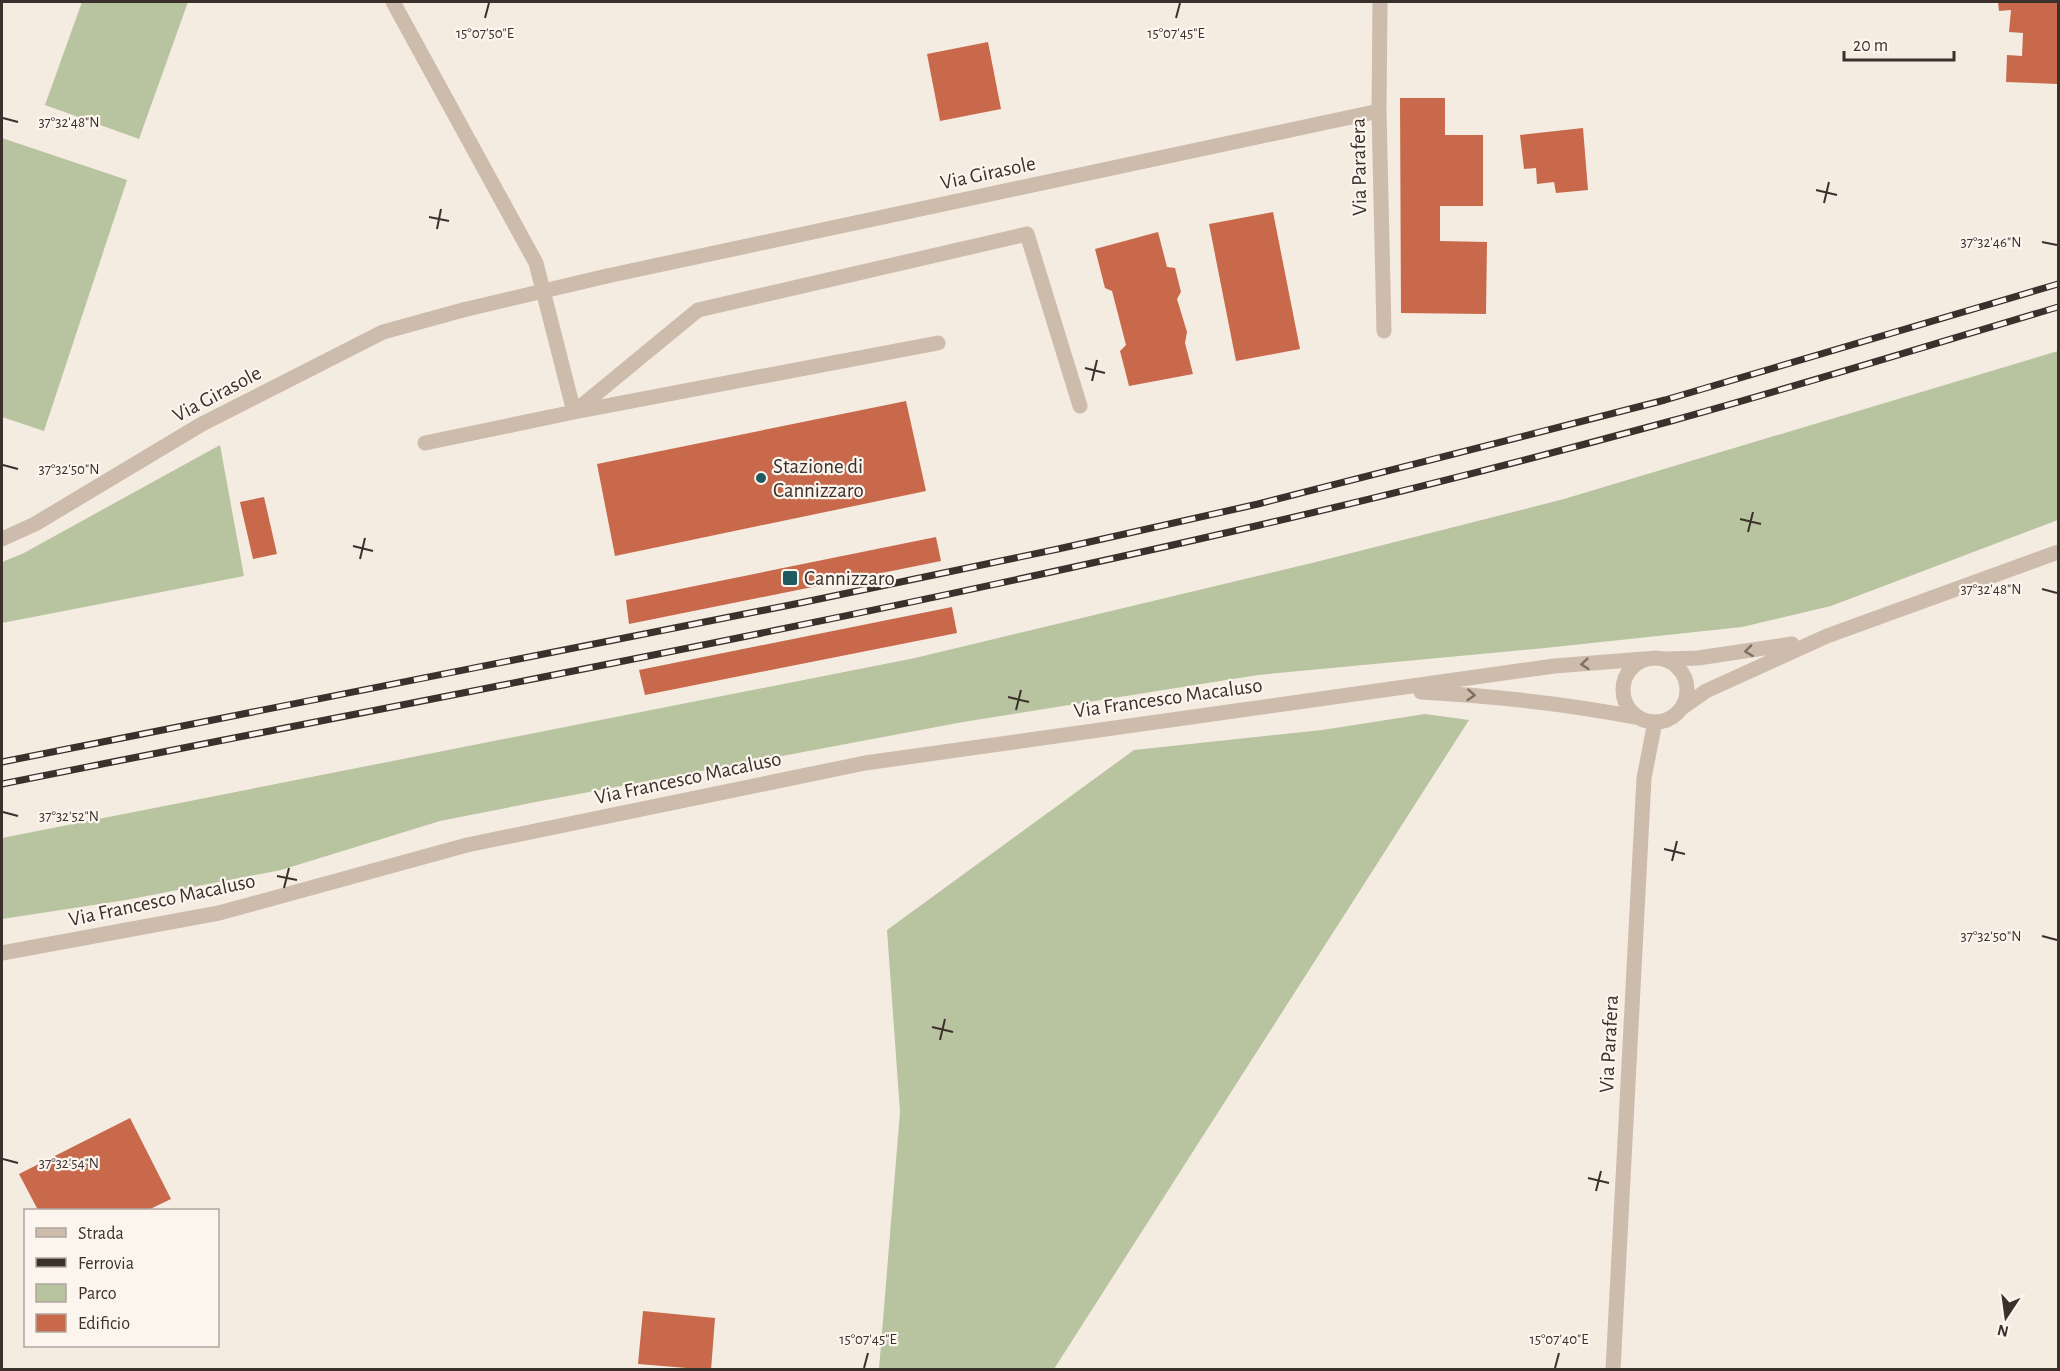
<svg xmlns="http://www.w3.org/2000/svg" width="2060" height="1371" font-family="'Alegreya Sans',sans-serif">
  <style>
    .green { fill: #b8c4a0 }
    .building { fill: #c8694b }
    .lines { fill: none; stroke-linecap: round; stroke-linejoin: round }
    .minor { stroke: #cdbbac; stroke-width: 15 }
    .rail-casing { stroke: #3b302b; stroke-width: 7 }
    .rail { stroke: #fbf5ee; stroke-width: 4.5; stroke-dasharray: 14; stroke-linecap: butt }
    .minor-bridge { stroke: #cdbbac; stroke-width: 15 }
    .oneway { stroke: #7d6f65 }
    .ticks { fill: none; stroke: #3b302b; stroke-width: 2 }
    .poi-dot { fill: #1f5a5e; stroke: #fbf5ee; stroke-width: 2 }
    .labels { text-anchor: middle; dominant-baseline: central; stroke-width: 4.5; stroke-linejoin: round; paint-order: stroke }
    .street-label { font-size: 21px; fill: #3b302b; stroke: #fbf5ee }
    .poi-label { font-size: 21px; fill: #3b302b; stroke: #fbf5ee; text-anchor: start }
    .ticks-label { font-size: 15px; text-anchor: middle; fill: #3b302b; stroke: #fbf5ee; stroke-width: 4.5; stroke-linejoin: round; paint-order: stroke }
  </style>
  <rect width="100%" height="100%" fill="#f4ebe1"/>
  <path class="green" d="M82 2H188L139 139 45 105Z
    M2 138 127 180 44 431 2 417Z
    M2058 351V520L1831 606 1742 627 1545 648 1258 675 963 722 541 801 440 821 281 870 126 900 2 919V838L915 658 1316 562 1564 499Z
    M220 445 244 576 2 623V562L22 554Z
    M1425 714 1469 720 1054 1369H879L900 1112 887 930 1134 750 1322 730Z"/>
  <path class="building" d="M1998 2H2058V84L2006 82 2007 55 2022 56 2023 33 2009 32 2011 10 1999 11Z
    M988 42 1001 109 940 121 927 54Z
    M1400 98H1445V135H1483V206H1440V241L1487 242 1486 314 1401 313Z
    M1583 128 1588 190 1556 193 1554 182 1537 184 1536 168 1524 169 1520 135Z
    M1273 212 1300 349 1236 361 1209 224Z
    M1158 232 1167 267 1175 268 1181 292 1177 299 1187 332 1185 343 1193 374 1129 386 1120 351 1126 345 1112 291 1105 288 1095 249Z
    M906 401 926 491 615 556 597 464Z
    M264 497 277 554 253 559 240 502Z
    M936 537 941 561 629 624 626 600Z
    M952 607 957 633 645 695 639 670Z
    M130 1118 171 1199 148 1210H38L19 1174Z
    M643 1311 715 1318 711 1370 638 1364Z"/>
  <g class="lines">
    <path class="minor" d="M393 2 536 263 574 412
      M1380 2 1379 111 1384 331
      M607 276 1379 111
      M574 412 698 310 1027 234 1080 406
      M425 443 574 412 938 343
      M2 539 35 524 202 424 383 332 463 310
      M1623 690a32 32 0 1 1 64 0a32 32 0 1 1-64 0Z
      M1666 659 1698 658 1792 644
      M1421 692C1495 696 1568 704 1640 718
      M1682 708 1706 691 1827 636 2058 552
      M2 953 219 913 467 845 865 763 1554 666 1644 659
      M1613 1370 1644 778 1655 722"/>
    <g class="rail-casing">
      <path id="rail" d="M2 762 800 603 1058 549 1258 504 1665 400 2058 284
        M2 784C421 700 843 622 1260 525 1398 493 1535 458 1671 421 1801 385 1930 345 2058 307"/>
    </g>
    <use href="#rail" class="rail"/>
    <path class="minor-bridge" d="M463 310 607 276"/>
  </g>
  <defs><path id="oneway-chevron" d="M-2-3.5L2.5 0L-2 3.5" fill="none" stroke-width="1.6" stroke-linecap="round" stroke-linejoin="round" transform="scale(1.5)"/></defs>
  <g class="oneway">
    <use href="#oneway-chevron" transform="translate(1749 651) rotate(173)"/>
    <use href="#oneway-chevron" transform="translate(1585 664) rotate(175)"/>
    <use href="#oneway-chevron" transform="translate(1471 695) rotate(4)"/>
  </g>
  <path class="ticks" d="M485 18 489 3M1176 18 1180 3M3 118 18 122M1816 190 1837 195M1824 203 1829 182M429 217 449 221M437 229 441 209M2042 242 2057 245M1085 368 1105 373M1092 381 1097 360M3 465 18 469M1740 519 1761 524M1748 532 1753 512M353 546 373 551M360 559 365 538M2042 589 2057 593M1008 697 1029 702M1016 710 1021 690M3 812 18 816M1664 849 1685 854M1672 861 1677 841M277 876 297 880M284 888 289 868M2042 936 2057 940M932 1027 953 1032M940 1040 945 1019M3 1159 18 1163M1588 1178 1609 1183M1596 1191 1601 1171M864 1368 868 1353M1555 1368 1559 1353"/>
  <g class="poi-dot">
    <circle cx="761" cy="478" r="6"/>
    <rect x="782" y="570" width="16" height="16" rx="3"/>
  </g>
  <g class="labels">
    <g class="street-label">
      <text transform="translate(1359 167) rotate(-91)">Via Parafera</text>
      <text transform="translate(988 173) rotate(-12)">Via Girasole</text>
      <text transform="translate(217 394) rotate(-28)">Via Girasole</text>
      <text transform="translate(1168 698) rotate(-8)">Via Francesco Macaluso</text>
      <text transform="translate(688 778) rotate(-12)">Via Francesco Macaluso</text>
      <text transform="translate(162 900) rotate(-12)">Via Francesco Macaluso</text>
      <text transform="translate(1609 1044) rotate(-87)">Via Parafera</text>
    </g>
    <g class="poi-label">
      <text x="773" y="466">Stazione di<tspan x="773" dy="24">Cannizzaro</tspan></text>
      <text x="804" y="578">Cannizzaro</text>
    </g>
  </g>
  <g class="ticks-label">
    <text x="485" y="38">15°07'50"E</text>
    <text x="1176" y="38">15°07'45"E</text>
    <text x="69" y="127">37°32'48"N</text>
    <text x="1991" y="247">37°32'46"N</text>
    <text x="69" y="474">37°32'50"N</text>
    <text x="1991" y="594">37°32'48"N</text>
    <text x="69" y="821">37°32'52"N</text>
    <text x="1991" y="941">37°32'50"N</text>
    <text x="69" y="1168">37°32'54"N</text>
    <text x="868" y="1344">15°07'45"E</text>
    <text x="1559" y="1344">15°07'40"E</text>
  </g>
  <rect width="2060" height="1371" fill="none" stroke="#3b302b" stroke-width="6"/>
  <rect x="24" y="1209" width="195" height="138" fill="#fbf5ee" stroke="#aea6a0" stroke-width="1.5"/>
  <rect x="36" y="1228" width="30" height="9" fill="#cdbbac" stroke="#aea6a0" stroke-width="1.5"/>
  <text x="78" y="1239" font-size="18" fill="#3b302b">Strada</text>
  <rect x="36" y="1258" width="30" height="9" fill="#3b302b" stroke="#aea6a0" stroke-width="1.5"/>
  <text x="78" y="1269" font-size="18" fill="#3b302b">Ferrovia</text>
  <rect x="36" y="1284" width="30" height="18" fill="#b8c4a0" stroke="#aea6a0" stroke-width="1.5"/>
  <text x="78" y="1299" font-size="18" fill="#3b302b">Parco</text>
  <rect x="36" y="1314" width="30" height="18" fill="#c8694b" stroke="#aea6a0" stroke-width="1.5"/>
  <text x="78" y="1329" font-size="18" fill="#3b302b">Edificio</text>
  <g transform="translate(2006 1317) rotate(193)" stroke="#fbf5ee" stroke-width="4.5" paint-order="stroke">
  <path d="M0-4.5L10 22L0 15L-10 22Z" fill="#3b302b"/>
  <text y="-9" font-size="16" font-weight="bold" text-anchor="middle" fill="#3b302b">N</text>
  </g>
  <path d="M1844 51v9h110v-9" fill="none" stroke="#3b302b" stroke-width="3"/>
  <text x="1853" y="51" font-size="18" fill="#3b302b" stroke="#fbf5ee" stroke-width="4.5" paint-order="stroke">20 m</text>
</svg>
